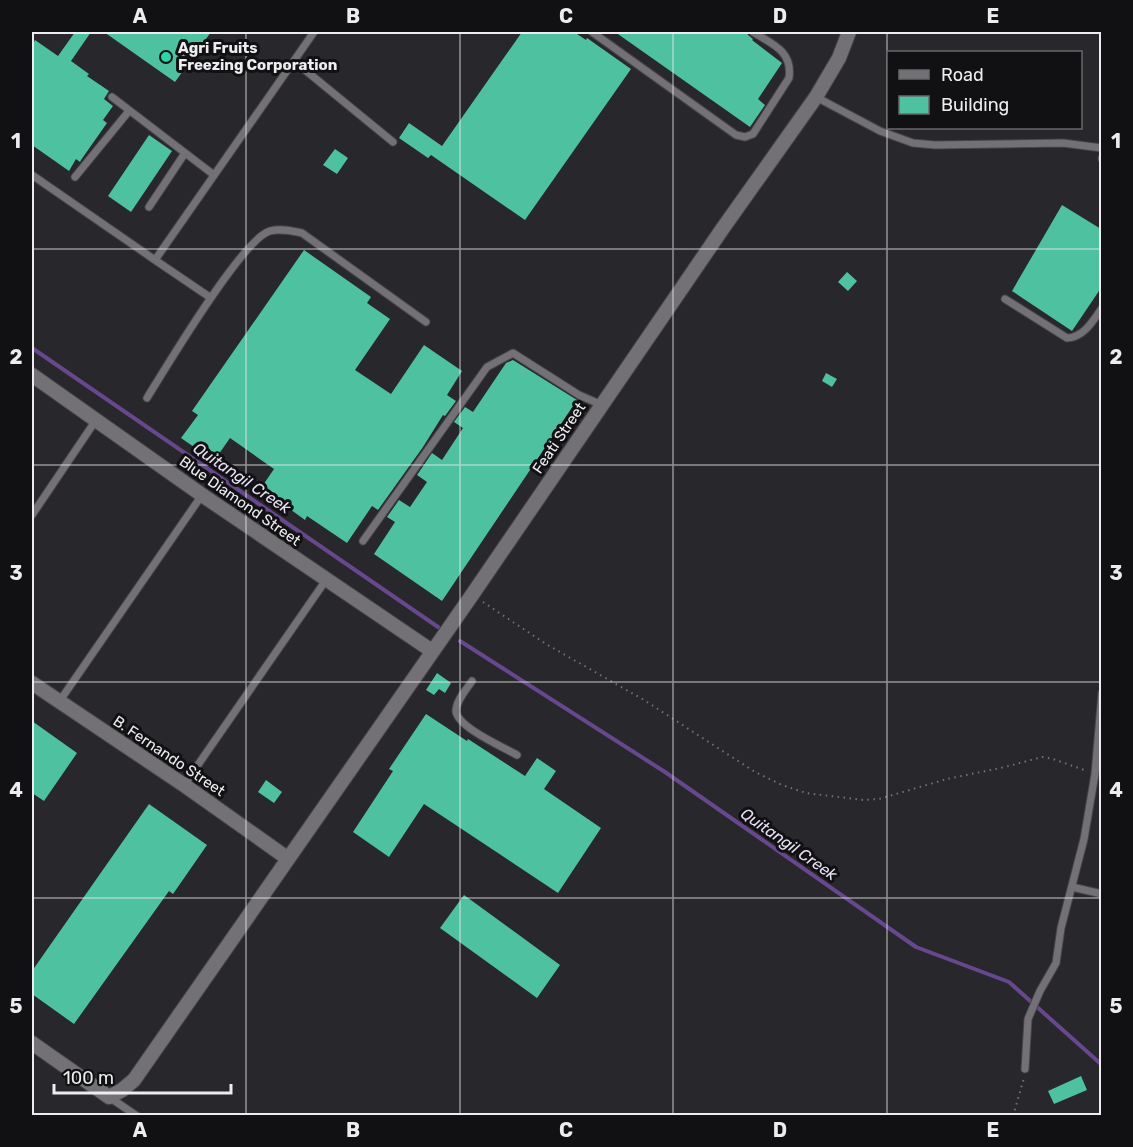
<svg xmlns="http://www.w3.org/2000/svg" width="1133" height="1147" font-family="Rubik,sans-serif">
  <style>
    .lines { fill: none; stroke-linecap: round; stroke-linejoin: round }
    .stream { stroke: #67488f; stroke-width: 4 }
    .building { fill: #4dc1a0 }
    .lane-casing { stroke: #464548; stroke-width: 9 }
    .street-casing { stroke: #464548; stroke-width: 16 }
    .path { stroke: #737276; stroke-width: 2; stroke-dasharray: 1.5 4.5; stroke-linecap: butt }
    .lane { stroke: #737176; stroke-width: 7 }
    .street { stroke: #737176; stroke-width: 14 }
    .grid { fill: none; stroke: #edecef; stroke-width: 1.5; stroke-opacity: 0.55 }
    .poi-dot { fill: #2cd5ab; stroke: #111012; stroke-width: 2 }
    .labels { text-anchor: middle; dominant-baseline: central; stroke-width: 6; stroke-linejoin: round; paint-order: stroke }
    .poi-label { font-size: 15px; font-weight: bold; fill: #edecef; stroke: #111012; text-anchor: start }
    .street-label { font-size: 15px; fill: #edecef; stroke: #111012 }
    .water-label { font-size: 16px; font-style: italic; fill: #e6dff4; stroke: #111012 }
    .neatline { fill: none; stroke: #edecef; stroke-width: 2 }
    .grid-label { font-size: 20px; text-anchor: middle; font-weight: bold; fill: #edecef }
  </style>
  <rect width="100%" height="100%" fill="#28272b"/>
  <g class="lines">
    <path class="stream" d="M32 348 438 627
      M460 641 665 772 916 947 1009 982 1102 1065"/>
  </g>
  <path class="building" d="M75 32H91L71 61 89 74 87 76 109 91 104 99 113 106 103 120 107 123 81 160 80 162 76 159 69 171 32 145V46L35 40 58 56Z
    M104 32H211L175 82Z
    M522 32H574L586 40 587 38 631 69 525 220 431 155 428 158 399 138 409 123 442 146Z
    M615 32H747L748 35 753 39 752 40 782 63 758 99 765 105 750 127Z
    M149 135 172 151 131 212 108 196Z
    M335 149 348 158 337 174 323 165Z
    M1062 205 1101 229V288L1072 331 1012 291Z
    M304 250 371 297 367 303 390 319 355 370 391 394 424 345 462 371 447 395 456 401 445 416 443 415 423 447 378 510 372 506 347 543 307 516 305 520 261 488 274 469 230 438 214 461 181 438 198 415 192 411Z
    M847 272 857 281 848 291 838 282Z
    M513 360 577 400 442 601 374 554 395 522 387 517 399 500 410 507 427 482 417 475 432 453 442 460 463 428 454 422 465 407 473 412 506 363Z
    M826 373 837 379 832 387 822 381Z
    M437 673 451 683 445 693 439 689 434 695 426 690Z
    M426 714 467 741 468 739 525 776 537 758 556 771 544 789 601 828 558 893 424 804 389 857 353 832 393 771 389 769Z
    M32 721 77 753 44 801 32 793Z
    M266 780 282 792 274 803 258 792Z
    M149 804 207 845 173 894 169 891 74 1024 32 994V971Z
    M464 895 560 965 537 998 440 928Z
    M1081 1076 1087 1090 1054 1104 1048 1091Z"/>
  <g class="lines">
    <g class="lane-casing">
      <path id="lane" d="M592 32 736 135 745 137 753 134 789 78C793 51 772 44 753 32
        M294 61 393 142
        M112 97 214 175
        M816 97 880 131 913 143 935 145 1063 143 1102 148
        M1102 158V159
        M32 175 155 260 314 32
        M75 177 129 111
        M149 207 185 153
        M155 260 211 298
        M1005 299 1067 338C1084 337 1093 321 1102 308
        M147 398C165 369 243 238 270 231 281 228 292 231 302 233L426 322
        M32 515 96 420
        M363 541 487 367 513 353 579 395 602 405
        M472 681C467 689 456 700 456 711 457 727 503 747 517 755
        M59 702 202 495
        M184 785 326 580
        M1072 887 1102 894
        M1025 1069 1028 1019 1040 991 1056 963 1061 928 1084 839 1095 774 1102 693
        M109 1097 137 1116"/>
    </g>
    <g class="street-casing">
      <path id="street" d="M32 375 202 495 432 651
        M32 683 184 785 287 858
        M32 1043 109 1097 122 1090 134 1080 472 595 723 228 816 97 839 58 849 32"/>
    </g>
    <path class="path" d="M483 602 546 644 644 700 755 772 782 785 806 793 863 800 879 799 947 779 1005 767 1042 757 1053 759 1087 771
      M1013 1116 1024 1078"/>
    <use href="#lane" class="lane"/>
    <use href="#street" class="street"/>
  </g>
  <path class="grid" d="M246 32V1116M460 32V1116M673 32V1116M887 32V1116M32 249H1102M32 465H1102M32 682H1102M32 898H1102"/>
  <circle class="poi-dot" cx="166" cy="57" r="6"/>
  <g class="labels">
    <g class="poi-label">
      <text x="178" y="48">Agri Fruits<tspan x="178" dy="17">Freezing Corporation</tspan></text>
    </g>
    <g class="street-label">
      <text transform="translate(559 438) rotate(-56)">Feati Street</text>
      <text transform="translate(240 501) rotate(35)">Blue Diamond Street</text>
      <text transform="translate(169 756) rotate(34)">B. Fernando Street</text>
    </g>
    <g class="water-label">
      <text transform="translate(242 478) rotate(34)">Quitangil Creek</text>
      <text transform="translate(789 844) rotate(35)">Quitangil Creek</text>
    </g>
  </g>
  <rect width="1133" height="1147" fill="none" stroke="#111012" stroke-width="66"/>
  <rect x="887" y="51" width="195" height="78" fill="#111012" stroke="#69686a" stroke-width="1.5"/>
  <rect x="899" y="70" width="30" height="9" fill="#737176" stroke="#69686a" stroke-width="1.5"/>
  <text x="941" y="81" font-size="18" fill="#edecef">Road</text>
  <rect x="899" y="96" width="30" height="18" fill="#4dc1a0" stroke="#69686a" stroke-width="1.5"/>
  <text x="941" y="111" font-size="18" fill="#edecef">Building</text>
  <path d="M54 1084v9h177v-9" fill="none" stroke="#edecef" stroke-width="3"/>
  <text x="63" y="1084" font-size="18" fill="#edecef" stroke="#111012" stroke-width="4.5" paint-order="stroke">100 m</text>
  <rect x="33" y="33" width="1067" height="1081" class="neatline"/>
  <g class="grid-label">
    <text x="140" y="23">A</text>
    <text x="353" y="23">B</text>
    <text x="566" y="23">C</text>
    <text x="780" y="23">D</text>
    <text x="993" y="23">E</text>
    <text x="16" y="148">1</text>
    <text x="1116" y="148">1</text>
    <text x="16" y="364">2</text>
    <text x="1116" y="364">2</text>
    <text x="16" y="580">3</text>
    <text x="1116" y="580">3</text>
    <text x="16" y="797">4</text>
    <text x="1116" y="797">4</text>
    <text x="16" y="1013">5</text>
    <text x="1116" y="1013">5</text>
    <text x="140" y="1137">A</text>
    <text x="353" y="1137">B</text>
    <text x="566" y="1137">C</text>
    <text x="780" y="1137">D</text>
    <text x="993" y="1137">E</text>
  </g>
</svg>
